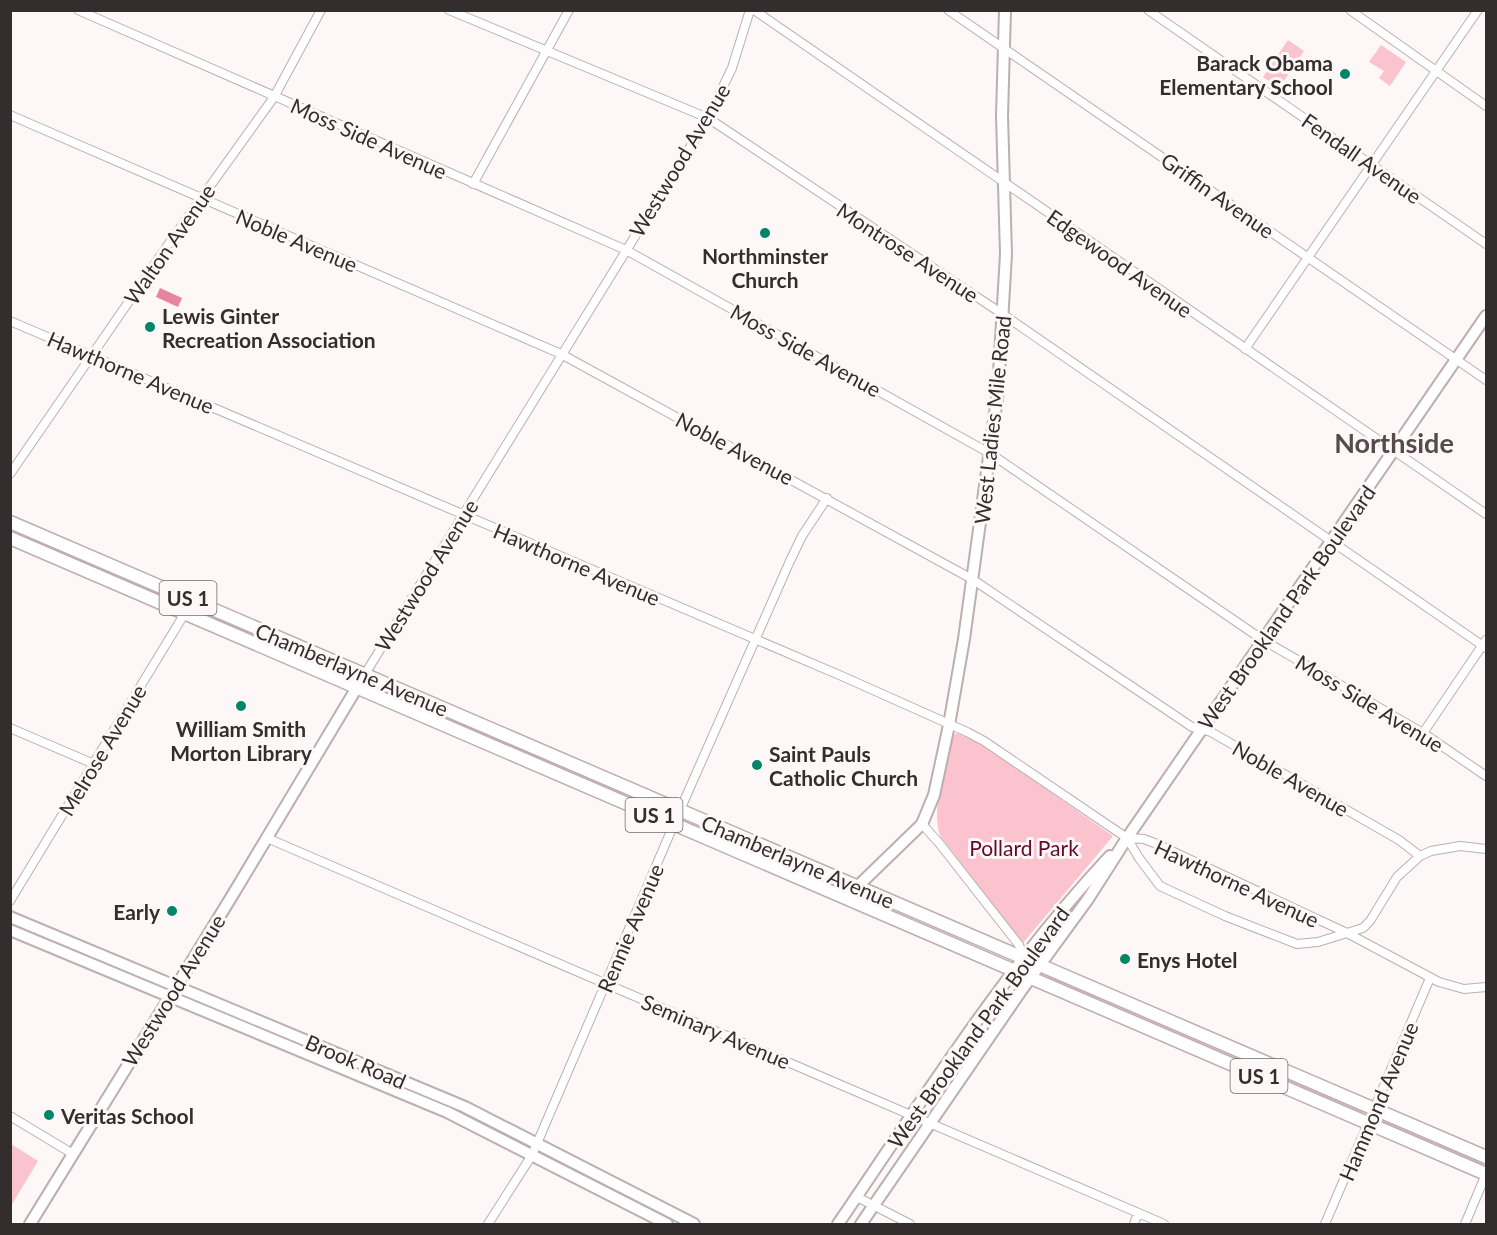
<svg xmlns="http://www.w3.org/2000/svg" width="1497" height="1235" font-family="Lato,sans-serif">
  <style>
    .green { fill: #fac3ce }
    .water { fill: #e6859d }
    .lines { fill: none; stroke-linecap: round; stroke-linejoin: round }
    .street-casing { stroke: #bdaeb1; stroke-width: 10 }
    .secondary-casing { stroke: #bdaeb1; stroke-width: 14 }
    .primary-casing { stroke: #bdaeb1; stroke-width: 15 }
    .street { stroke: #fff; stroke-width: 8 }
    .secondary { stroke: #fff; stroke-width: 10 }
    .primary { stroke: #fff; stroke-width: 12 }
    .poi-dot { fill: #018568; stroke: #fdf7f8; stroke-width: 2 }
    .labels { text-anchor: middle; dominant-baseline: central; stroke-width: 6; stroke-linejoin: round; paint-order: stroke }
    .shield { fill: #fdf7f8; stroke: #706a6b; stroke-width: 1.5 }
    .shield-label { font-size: 20px; font-weight: bold; fill: #332d2e }
    .poi-label { font-size: 21px; font-weight: bold; fill: #332d2e; stroke: #fdf7f8; text-anchor: start }
    .street-label { font-size: 21px; fill: #332d2e; stroke: #fdf7f8 }
    .park-label { font-size: 21px; fill: #62092c; stroke: #fdf7f8 }
    .district-label { font-size: 27px; font-weight: bold; fill: #574a4d; stroke: #fdf7f8 }
  </style>
  <rect width="100%" height="100%" fill="#fdf7f8"/>
  <path class="green" d="M1288 40 1304 51 1279 88 1263 77Z
    M1381 45 1406 62 1390 86 1379 78 1384 71 1369 62Z
    M957 733 979 742 1113 836 1023 943 940 836C931 806 945 771 950 741L952 736Z
    M1048 976 1121 1008 1153 1018 1363 1109V1114L1361 1115 1047 979Z
    M1382 1118 1482 1160V1164L1480 1165 1380 1122Z
    M11 1144 38 1161 11 1206Z"/>
  <path class="water" d="M160 288 182 298 178 307 156 297Z"/>
  <g class="lines">
    <g class="street-casing">
      <path id="street" d="M78 10 626 250 991 454 1263 640 1423 733 1486 776
        M449 10 708 118 1004 315 1486 648
        M754 10 1486 514
        M948 10 1486 380
        M1148 10 1486 244
        M1350 10 1486 106
        M10 115 561 354 972 579 1192 727 1211 732 1399 840 1420 856
        M473 184 569 10
        M10 321 844 677 967 732 984 741 1127 838 1144 839 1157 844 1347 933 1439 982 1464 989 1486 987
        M1245 349 1478 10
        M10 474 165 249 274 97 321 10
        M365 674 708 118 732 68 750 10
        M10 728 94 764
        M1423 733 1486 640
        M922 824 939 843 1019 945 1024 958
        M267 838 1164 1224
        M1127 838 1139 858 1160 886 1225 916 1297 944 1318 942 1363 928 1370 921 1397 877 1420 856 1431 851 1460 846 1486 849
        M10 901 185 613 199 603
        M10 1116 73 1154
        M857 1197 910 1224
        M488 1224 532 1155 680 810 790 561 802 536 827 498
        M1134 1224 1138 1213
        M1325 1224 1430 978
        M1465 1224 1486 1174"/>
    </g>
    <g class="secondary-casing">
      <path id="secondary" d="M843 897 858 886 922 824 934 795 949 725 964 639 998 391 1006 254 1002 116 1005 10
        M10 917 465 1107 694 1224
        M10 930 447 1112 667 1224
        M30 1224 232 896 365 674
        M838 1224C924 1098 1006 967 1110 856
        M861 1224 1023 988 1088 899 1127 838 1486 316"/>
    </g>
    <g class="primary-casing">
      <path id="primary" d="M10 522 1486 1157
        M10 538 1486 1174"/>
    </g>
    <use href="#street" class="street"/>
    <use href="#secondary" class="secondary"/>
    <use href="#primary" class="primary"/>
  </g>
  <g class="poi-dot">
    <circle cx="1345" cy="74" r="6"/>
    <circle cx="765" cy="233" r="6"/>
    <circle cx="150" cy="327" r="6"/>
    <circle cx="241" cy="706" r="6"/>
    <circle cx="757" cy="765" r="6"/>
    <circle cx="172" cy="911" r="6"/>
    <circle cx="1125" cy="959" r="6"/>
    <circle cx="49" cy="1115" r="6"/>
  </g>
  <g class="labels">
    <g class="shield">
      <rect x="159.5" y="581" width="57" height="34" rx="4.5"/>
      <rect x="625.5" y="798" width="57" height="34" rx="4.5"/>
      <rect x="1230.5" y="1059" width="57" height="34" rx="4.5"/>
    </g>
    <g class="shield-label">
      <text x="188" y="598">US 1</text>
      <text x="654" y="815">US 1</text>
      <text x="1259" y="1076">US 1</text>
    </g>
    <g class="poi-label">
      <text x="1333" y="62" text-anchor="end">Barack Obama<tspan x="1333" dy="24">Elementary School</tspan></text>
      <text x="765" y="255" text-anchor="middle">Northminster<tspan x="765" dy="24">Church</tspan></text>
      <text x="162" y="315">Lewis Ginter<tspan x="162" dy="24">Recreation Association</tspan></text>
      <text x="241" y="728" text-anchor="middle">William Smith<tspan x="241" dy="24">Morton Library</tspan></text>
      <text x="769" y="753">Saint Pauls<tspan x="769" dy="24">Catholic Church</tspan></text>
      <text x="160" y="911" text-anchor="end">Early</text>
      <text x="1137" y="959">Enys Hotel</text>
      <text x="61" y="1115">Veritas School</text>
    </g>
    <g class="street-label">
      <text transform="translate(369 138) rotate(24)">Moss Side Avenue</text>
      <text transform="translate(1362 158) rotate(35)">Fendall Avenue</text>
      <text transform="translate(679 160) rotate(-59)">Westwood Avenue</text>
      <text transform="translate(1218 195) rotate(35)">Griffin Avenue</text>
      <text transform="translate(297 240) rotate(23)">Noble Avenue</text>
      <text transform="translate(169 244) rotate(-55)">Walton Avenue</text>
      <text transform="translate(908 252) rotate(33)">Montrose Avenue</text>
      <text transform="translate(1120 263) rotate(35)">Edgewood Avenue</text>
      <text transform="translate(806 350) rotate(29)">Moss Side Avenue</text>
      <text transform="translate(131 372) rotate(23)">Hawthorne Avenue</text>
      <text transform="translate(992 420) rotate(-84)">West Ladies Mile Road</text>
      <text transform="translate(735 448) rotate(28)">Noble Avenue</text>
      <text transform="translate(577 564) rotate(23)">Hawthorne Avenue</text>
      <text transform="translate(426 575) rotate(-58)">Westwood Avenue</text>
      <text transform="translate(1286 607) rotate(-55)">West Brookland Park Boulevard</text>
      <text transform="translate(352 669) rotate(23)">Chamberlayne Avenue</text>
      <text transform="translate(1370 703) rotate(31)">Moss Side Avenue</text>
      <text transform="translate(102 750) rotate(-59)">Melrose Avenue</text>
      <text transform="translate(1291 778) rotate(30)">Noble Avenue</text>
      <text transform="translate(798 861) rotate(23)">Chamberlayne Avenue</text>
      <text transform="translate(1237 883) rotate(25)">Hawthorne Avenue</text>
      <text transform="translate(630 928) rotate(-67)">Rennie Avenue</text>
      <text transform="translate(173 990) rotate(-58)">Westwood Avenue</text>
      <text transform="translate(978 1027) rotate(-54)">West Brookland Park Boulevard</text>
      <text transform="translate(716 1031) rotate(23)">Seminary Avenue</text>
      <text transform="translate(356 1061) rotate(23)">Brook Road</text>
      <text transform="translate(1378 1101) rotate(-67)">Hammond Avenue</text>
    </g>
    <g class="park-label">
      <text x="1024" y="847">Pollard Park</text>
    </g>
    <g class="district-label">
      <text x="1394" y="442">Northside</text>
    </g>
  </g>
  <rect width="1497" height="1235" fill="none" stroke="#332d2e" stroke-width="24"/>
</svg>
